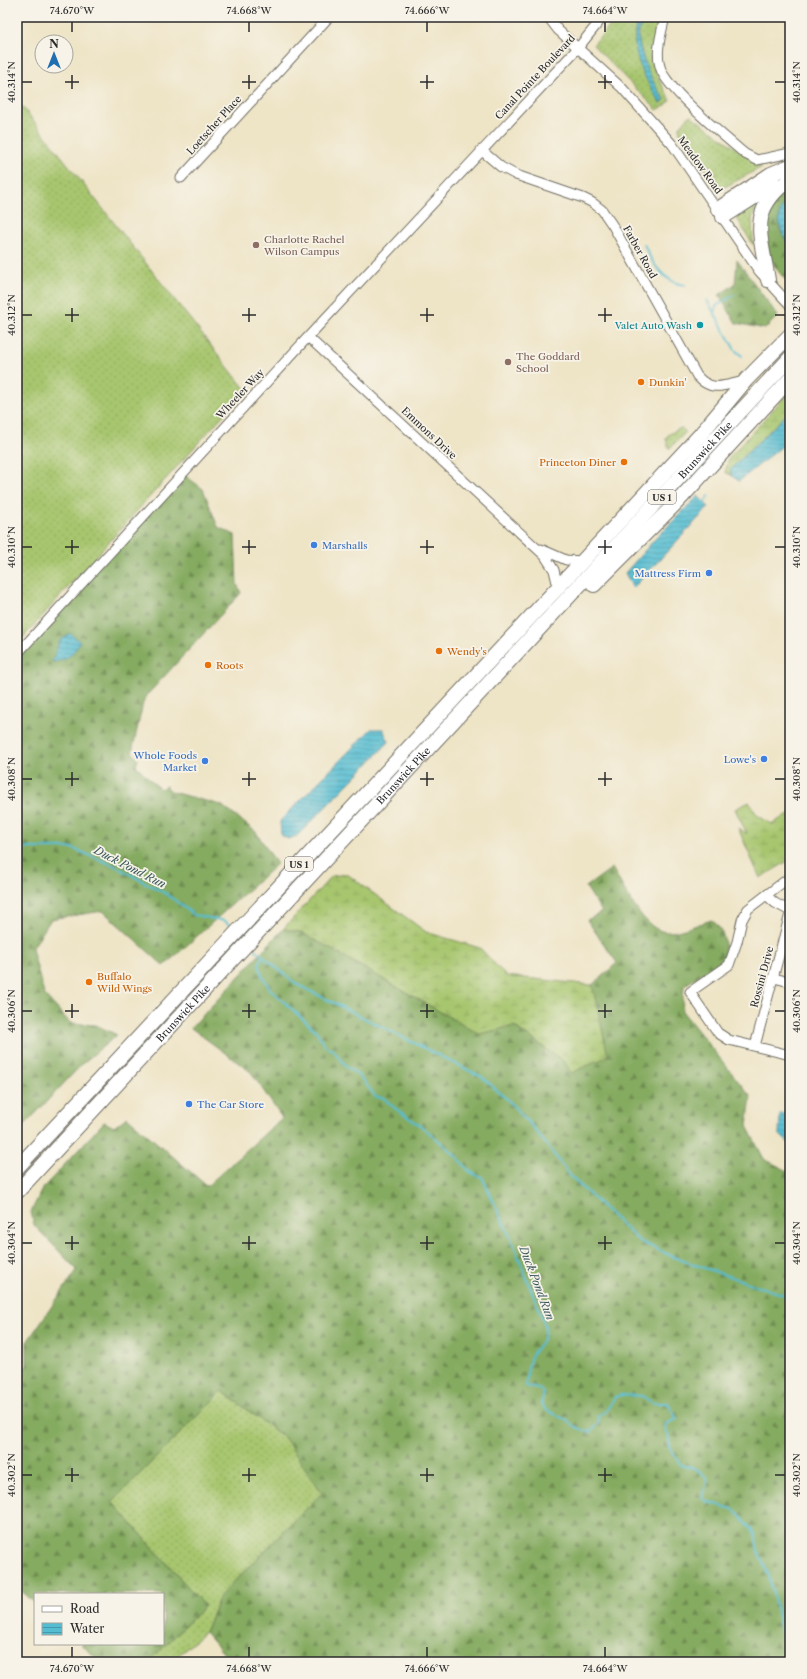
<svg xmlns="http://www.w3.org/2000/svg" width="807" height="1679" font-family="'Libre Caslon Text',serif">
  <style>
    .grass { fill: url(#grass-dots); stroke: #69784c }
    .forest { fill: url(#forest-firs); stroke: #586b46 }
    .wetland { fill: url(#wetland-marsh); stroke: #69784c }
    .water { fill: url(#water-rules); stroke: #40747e }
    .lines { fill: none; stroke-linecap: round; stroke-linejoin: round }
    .stream { stroke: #55bdd2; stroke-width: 2 }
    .minor-casing { stroke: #6f6c61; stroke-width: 11 }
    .highway-casing { stroke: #6f6c61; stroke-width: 16 }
    .minor { stroke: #fff; stroke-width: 9 }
    .highway { stroke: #fff; stroke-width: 14 }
    .ticks { fill: none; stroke: #2b2b2b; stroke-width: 1.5 }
    .education-dot { fill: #8d6e63; stroke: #f7f3e8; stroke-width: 1.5 }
    .culture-dot { fill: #0f9aa8; stroke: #f7f3e8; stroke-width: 1.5 }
    .food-dot { fill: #e8710a; stroke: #f7f3e8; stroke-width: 1.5 }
    .shop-dot { fill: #3f7fe0; stroke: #f7f3e8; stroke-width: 1.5 }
    .labels { text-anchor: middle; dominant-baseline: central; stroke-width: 3.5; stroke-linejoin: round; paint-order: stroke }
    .shield { fill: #f7f3e8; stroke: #686764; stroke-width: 1 }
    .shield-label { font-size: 9px; font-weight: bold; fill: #2b2b2b }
    .street-label { font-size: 10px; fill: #2b2b2b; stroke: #f7f3e8 }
    .education-label { font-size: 10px; fill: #785e54; stroke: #f7f3e8; text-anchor: start }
    .culture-label { font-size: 10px; fill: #0d838f; stroke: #f7f3e8; text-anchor: end }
    .food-label { font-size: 10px; fill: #c56008; stroke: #f7f3e8; text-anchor: start }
    .shop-label { font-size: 10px; fill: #366cbe; stroke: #f7f3e8; text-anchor: end }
    .water-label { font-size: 11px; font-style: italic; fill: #38575d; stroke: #f7f3e8 }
    .neatline { fill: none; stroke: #2b2b2b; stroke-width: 1.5 }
    .ticks-label { font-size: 10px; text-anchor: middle; fill: #2b2b2b }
  </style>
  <defs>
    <pattern id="grass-dots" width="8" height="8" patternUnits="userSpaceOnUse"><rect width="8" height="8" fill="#a7c66e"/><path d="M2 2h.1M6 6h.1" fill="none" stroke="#90aa5f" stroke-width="1.8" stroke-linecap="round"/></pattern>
    <pattern id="forest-firs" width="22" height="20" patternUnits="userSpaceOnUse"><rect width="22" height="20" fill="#85ab61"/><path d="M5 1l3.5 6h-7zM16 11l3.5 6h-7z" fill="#6d8b50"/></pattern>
    <pattern id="wetland-marsh" width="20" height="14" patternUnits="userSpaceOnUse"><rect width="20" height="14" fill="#a7c66e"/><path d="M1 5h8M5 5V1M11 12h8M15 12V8" fill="none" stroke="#90aa5f"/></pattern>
    <pattern id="water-rules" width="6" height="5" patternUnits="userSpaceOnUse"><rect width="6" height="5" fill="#55bdd2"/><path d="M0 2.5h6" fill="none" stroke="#479aab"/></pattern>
  </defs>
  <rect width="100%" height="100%" fill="#f7f3e8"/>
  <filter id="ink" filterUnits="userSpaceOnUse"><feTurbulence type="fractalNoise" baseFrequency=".025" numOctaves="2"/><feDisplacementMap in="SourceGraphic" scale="8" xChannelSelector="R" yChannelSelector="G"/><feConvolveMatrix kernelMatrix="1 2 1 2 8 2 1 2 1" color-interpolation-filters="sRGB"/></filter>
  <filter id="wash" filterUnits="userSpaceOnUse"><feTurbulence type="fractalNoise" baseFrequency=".012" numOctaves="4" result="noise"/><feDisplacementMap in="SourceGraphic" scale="16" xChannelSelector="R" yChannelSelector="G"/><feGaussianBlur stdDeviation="0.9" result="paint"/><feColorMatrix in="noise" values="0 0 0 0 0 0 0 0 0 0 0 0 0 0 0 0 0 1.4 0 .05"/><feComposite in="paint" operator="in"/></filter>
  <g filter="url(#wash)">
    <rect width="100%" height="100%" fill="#eee4c6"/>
    <path class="grass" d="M618 17H638C628 49 644 76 660 103L665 100C652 83 643 62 639 42 637 34 641 25 643 17H658C655 36 650 55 657 74 660 83 666 91 670 100L666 105 657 110 593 45Z
      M17 100 246 390 17 644Z
      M690 115 762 167 721 189 681 137 679 128Z
      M759 198 752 219 753 245 735 215Z
      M681 428 686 432 669 449 666 439 668 435 678 429Z
      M222 1391 285 1438 322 1493 220 1596 205 1632 171 1662H148L205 1606 112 1502Z"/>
    <path class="forest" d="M790 181V199L784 203 779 228 790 246V284C766 262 767 246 765 216Z
      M737 260 778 316 765 329 736 323 719 295 735 284Z
      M183 474 203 489 218 527 235 535 237 584 241 593 148 694 143 703 132 752 138 760 136 765 160 789 166 786 172 792 221 805 256 832 277 864 164 966 103 911 51 919 32 949 44 994 70 1023 96 1025 117 1035 83 1063 17 1133V654Z
      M612 868C623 886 645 935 670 932 683 931 698 924 712 920 724 931 727 942 724 959L684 986 682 1011 751 1097 747 1126 764 1159 790 1172V1662H231L205 1632 220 1596 322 1493 285 1438 222 1391 112 1502 205 1606 148 1662H101L81 1644H163V1594H35V1603L17 1587V1372L27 1366V1342L77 1270 34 1225 31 1212 42 1189 104 1122 114 1127 127 1117 207 1186 282 1118 251 1072 191 1028 283 929 301 932 479 1034 513 1026 565 1062 608 1056 592 985 617 963 587 920 602 912 586 887Z"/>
    <path class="wetland" d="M790 391V411L731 469V475L725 472 729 458Z
      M749 802 757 815 772 824 790 813V860L760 878 738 828 747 834 735 809Z
      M347 874 426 932 480 948 506 976 592 985 608 1056 571 1073 565 1062 514 1026 479 1034 301 932 283 929 332 876Z"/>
    <path class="water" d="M638 17H643C641 25 637 34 639 42 643 62 652 83 665 100L660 103C643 76 628 49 638 17Z
      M790 199V246C779 232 772 210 790 199Z
      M790 411V440L739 481 731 475V469Z
      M698 496 709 507 633 588 625 573 655 539Z
      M70 633 80 642C73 654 67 661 52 662L59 642Z
      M371 729H383L389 742 297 836 288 839 281 835 280 821Z
      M790 1112V1144L779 1134 780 1114Z"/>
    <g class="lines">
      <path class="stream" d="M644 244C651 262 664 283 685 285
        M707 300 735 350 742 356
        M715 312 716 306 734 295
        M704 503 709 496
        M17 848H72L115 866 168 895 194 915 225 921 229 925
        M256 950 296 984 482 1077 509 1101 536 1131 572 1178 639 1241 678 1259 790 1297
        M262 955 259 965 262 975 270 989 317 1032 324 1045 334 1051 347 1067 360 1077 376 1097 384 1098C394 1110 406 1115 418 1124 431 1133 442 1144 454 1154 465 1164 466 1173 482 1177L513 1243 545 1325C546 1342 540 1342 532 1355 527 1364 527 1376 526 1386L542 1390 544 1394 541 1403 545 1409 566 1420 581 1430 591 1432 599 1422 598 1416 606 1411 615 1397 621 1395 642 1396 653 1403H668L677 1419 667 1423 665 1426 669 1438V1447L681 1465 700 1471 708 1480 702 1497 706 1501 735 1510 755 1534 758 1551 769 1576 788 1662"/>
    </g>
  </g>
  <g filter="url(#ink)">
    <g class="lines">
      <g class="minor-casing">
        <path id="minor" d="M548 17 558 30 622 88 672 144 759 271 790 305
          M665 17C661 34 654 55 662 72 673 94 724 136 745 154L757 160 790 153
          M481 150 501 167 516 175 583 198 593 203 602 210 613 226 697 376C712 393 725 385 745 381
          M181 178 329 17
          M308 337 545 556 554 570 558 587
          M541 549 566 560 583 561
          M17 654 308 337 578 48 603 17
          M790 877 748 909 742 920 737 942 729 965 690 992 718 1033 729 1040 790 1055
          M766 895 775 903 790 911
          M774 978 790 982
          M755 1046 790 914"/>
      </g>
      <g class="highway-casing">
        <g id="highway">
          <path d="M718 209 771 174 790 166"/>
          <path d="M723 217 775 184"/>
          <path d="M768 280C761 234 747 211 790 179"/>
          <path d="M594 585 679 500 790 379"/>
          <path d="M17 1168 700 435 746 380 790 335"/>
          <path id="s1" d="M17 1192 790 358"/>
        </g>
      </g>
      <use href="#minor" class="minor"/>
      <use href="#highway" class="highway"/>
    </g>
  </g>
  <path class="ticks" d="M72 22V32M249 22V32M427 22V32M605 22V32M72 75V89M249 75V89M427 75V89M605 75V89M22 82H32M65 82H79M242 82H256M420 82H434M598 82H612M775 82H785M72 308V322M249 308V322M427 308V322M605 308V322M22 315H32M65 315H79M242 315H256M420 315H434M598 315H612M775 315H785M72 540V554M249 540V554M427 540V554M605 540V554M22 547H32M65 547H79M242 547H256M420 547H434M598 547H612M775 547H785M72 772V786M249 772V786M427 772V786M605 772V786M22 779H32M65 779H79M242 779H256M420 779H434M598 779H612M775 779H785M72 1004V1018M249 1004V1018M427 1004V1018M605 1004V1018M22 1011H32M65 1011H79M242 1011H256M420 1011H434M598 1011H612M775 1011H785M72 1236V1250M249 1236V1250M427 1236V1250M605 1236V1250M22 1243H32M65 1243H79M242 1243H256M420 1243H434M598 1243H612M775 1243H785M72 1468V1482M249 1468V1482M427 1468V1482M605 1468V1482M22 1475H32M65 1475H79M242 1475H256M420 1475H434M598 1475H612M775 1475H785M72 1647V1657M249 1647V1657M427 1647V1657M605 1647V1657"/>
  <g class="education-dot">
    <circle cx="256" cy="245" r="4"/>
    <circle cx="508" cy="362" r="4"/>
  </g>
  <circle class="culture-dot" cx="700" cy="325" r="4"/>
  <g class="food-dot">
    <circle cx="641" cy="382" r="4"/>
    <circle cx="624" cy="462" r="4"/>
    <circle cx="439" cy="651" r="4"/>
    <circle cx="208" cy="665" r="4"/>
    <circle cx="89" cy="982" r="4"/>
  </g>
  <g class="shop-dot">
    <circle cx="314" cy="545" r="4"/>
    <circle cx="709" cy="573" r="4"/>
    <circle cx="764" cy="759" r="4"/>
    <circle cx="205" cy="761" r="4"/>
    <circle cx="189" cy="1104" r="4"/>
  </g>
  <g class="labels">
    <g class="shield">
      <rect x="648" y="490" width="28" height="14" rx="3"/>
      <rect x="285" y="857" width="28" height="14" rx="3"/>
    </g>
    <g class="shield-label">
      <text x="662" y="497">US 1</text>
      <text x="299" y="864">US 1</text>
    </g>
    <g class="street-label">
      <text transform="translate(535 77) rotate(-47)">Canal Pointe Boulevard</text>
      <text transform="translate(214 125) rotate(-48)">Loetscher Place</text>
      <text transform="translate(700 165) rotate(54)">Meadow Road</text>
      <text transform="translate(640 252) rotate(61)">Farber Road</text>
      <text transform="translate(240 394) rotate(-47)">Wheeler Way</text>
      <text transform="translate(429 433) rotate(43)">Emmons Drive</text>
      <text stroke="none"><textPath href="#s1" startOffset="1012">Brunswick Pike</textPath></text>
      <text stroke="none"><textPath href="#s1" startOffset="568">Brunswick Pike</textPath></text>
      <text transform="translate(762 977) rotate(-75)">Rossini Drive</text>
      <text stroke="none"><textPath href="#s1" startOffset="244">Brunswick Pike</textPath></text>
    </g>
    <g class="education-label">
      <text x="264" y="239">Charlotte Rachel<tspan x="264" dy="12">Wilson Campus</tspan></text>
      <text x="516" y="356">The Goddard<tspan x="516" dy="12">School</tspan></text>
    </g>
    <g class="culture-label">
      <text x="692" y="325">Valet Auto Wash</text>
    </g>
    <g class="food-label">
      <text x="649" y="382">Dunkin'</text>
      <text x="616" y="462" text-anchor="end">Princeton Diner</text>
      <text x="447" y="651">Wendy's</text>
      <text x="216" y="665">Roots</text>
      <text x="97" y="976">Buffalo<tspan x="97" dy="12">Wild Wings</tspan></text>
    </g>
    <g class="shop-label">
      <text x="322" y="545" text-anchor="start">Marshalls</text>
      <text x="701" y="573">Mattress Firm</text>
      <text x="197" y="755">Whole Foods<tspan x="197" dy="12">Market</tspan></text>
      <text x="756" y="759">Lowe's</text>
      <text x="197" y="1104" text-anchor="start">The Car Store</text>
    </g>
    <g class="water-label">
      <text transform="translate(130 867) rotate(27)">Duck Pond Run</text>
      <text transform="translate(537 1283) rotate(69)">Duck Pond Run</text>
    </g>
  </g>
  <rect width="807" height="1679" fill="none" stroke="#f7f3e8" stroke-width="44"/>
  <rect x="34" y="1593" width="130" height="52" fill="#f7f3e8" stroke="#a5a39c"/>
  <rect x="42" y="1606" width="20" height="6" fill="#ffffff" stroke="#a5a39c"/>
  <text x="70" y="1613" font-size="12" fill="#2b2b2b">Road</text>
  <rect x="42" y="1623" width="20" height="12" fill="url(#water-rules)" stroke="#a5a39c"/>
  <text x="70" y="1633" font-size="12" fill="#2b2b2b">Water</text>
  <g transform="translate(54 54)"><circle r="19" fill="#f7f3e8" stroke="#a5a39c"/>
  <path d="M0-3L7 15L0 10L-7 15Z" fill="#1f6fb2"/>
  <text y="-6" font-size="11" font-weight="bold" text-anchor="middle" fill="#2b2b2b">N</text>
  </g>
  <rect x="22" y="22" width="763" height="1635" class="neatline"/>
  <g class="ticks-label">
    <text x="72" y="14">74.670°W</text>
    <text x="249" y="14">74.668°W</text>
    <text x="427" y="14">74.666°W</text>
    <text x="605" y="14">74.664°W</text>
    <text transform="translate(11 82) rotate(-90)" y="4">40.314°N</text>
    <text transform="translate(796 82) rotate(-90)" y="4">40.314°N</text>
    <text transform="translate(11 315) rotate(-90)" y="4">40.312°N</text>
    <text transform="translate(796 315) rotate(-90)" y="4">40.312°N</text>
    <text transform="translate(11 547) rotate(-90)" y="4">40.310°N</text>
    <text transform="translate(796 547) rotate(-90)" y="4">40.310°N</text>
    <text transform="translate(11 779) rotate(-90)" y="4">40.308°N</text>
    <text transform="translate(796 779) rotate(-90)" y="4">40.308°N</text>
    <text transform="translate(11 1011) rotate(-90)" y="4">40.306°N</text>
    <text transform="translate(796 1011) rotate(-90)" y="4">40.306°N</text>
    <text transform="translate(11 1243) rotate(-90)" y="4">40.304°N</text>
    <text transform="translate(796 1243) rotate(-90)" y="4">40.304°N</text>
    <text transform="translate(11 1475) rotate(-90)" y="4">40.302°N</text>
    <text transform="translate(796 1475) rotate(-90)" y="4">40.302°N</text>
    <text x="72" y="1672">74.670°W</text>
    <text x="249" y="1672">74.668°W</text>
    <text x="427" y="1672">74.666°W</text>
    <text x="605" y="1672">74.664°W</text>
  </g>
</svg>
